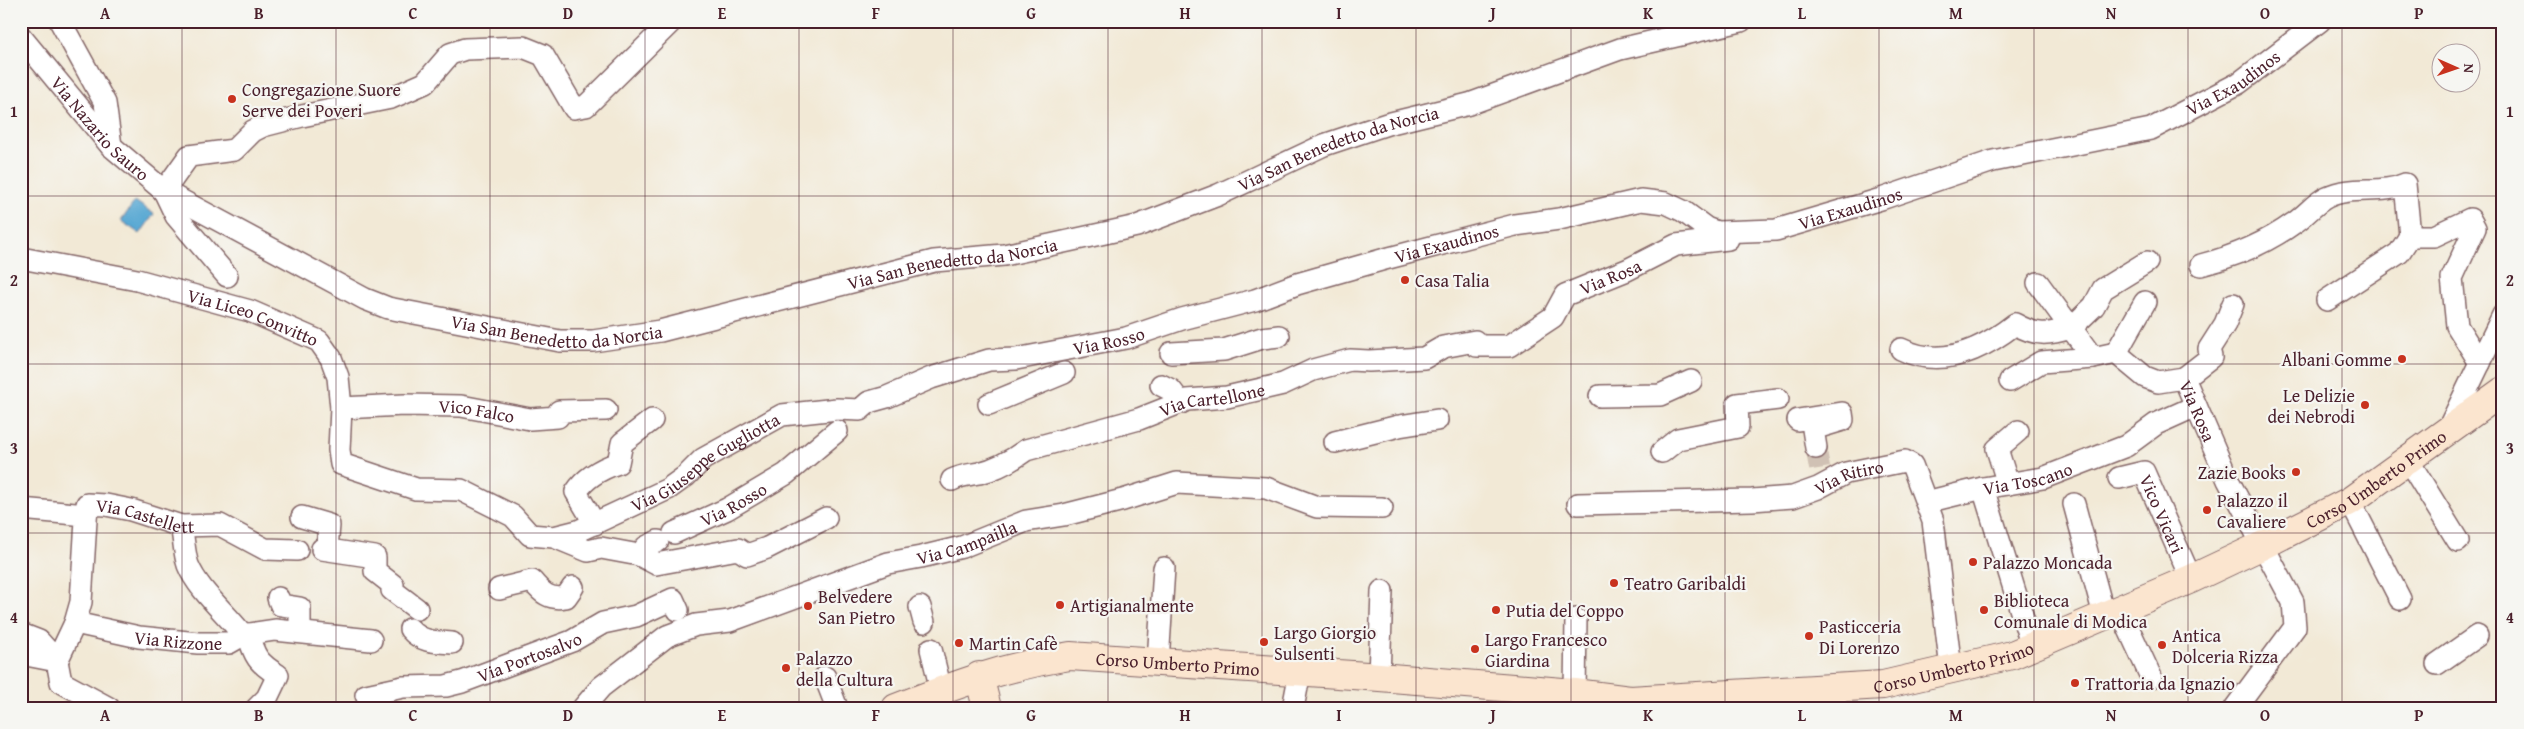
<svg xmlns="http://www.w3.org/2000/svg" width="2524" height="729" font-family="'Gentium Book Plus',serif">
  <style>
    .water { fill: #59a8d3; stroke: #52647f }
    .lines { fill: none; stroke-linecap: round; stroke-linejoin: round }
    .street-tunnel { stroke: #d0c1b4; stroke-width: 21; stroke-dasharray: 21 11; stroke-linecap: butt }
    .street-casing { stroke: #856667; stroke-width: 24 }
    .secondary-casing { stroke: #856667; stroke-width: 30 }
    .street { stroke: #fff; stroke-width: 21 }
    .secondary { stroke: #fbe5cf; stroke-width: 28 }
    .grid { fill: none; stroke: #4a1f2b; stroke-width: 1; stroke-opacity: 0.55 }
    .poi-dot { fill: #c8321e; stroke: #f6f6f2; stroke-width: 2 }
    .labels { text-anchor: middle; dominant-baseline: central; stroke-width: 4.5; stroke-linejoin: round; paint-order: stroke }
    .street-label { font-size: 18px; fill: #4a1f2b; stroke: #f6f6f2 }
    .poi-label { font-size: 18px; fill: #4a1f2b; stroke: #f6f6f2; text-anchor: start }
    .neatline { fill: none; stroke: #4a1f2b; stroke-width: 2 }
    .grid-label { font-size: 16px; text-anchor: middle; font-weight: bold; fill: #4a1f2b }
  </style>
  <rect width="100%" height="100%" fill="#f6f6f2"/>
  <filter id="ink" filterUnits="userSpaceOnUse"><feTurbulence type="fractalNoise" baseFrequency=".02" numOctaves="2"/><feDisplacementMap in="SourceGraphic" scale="10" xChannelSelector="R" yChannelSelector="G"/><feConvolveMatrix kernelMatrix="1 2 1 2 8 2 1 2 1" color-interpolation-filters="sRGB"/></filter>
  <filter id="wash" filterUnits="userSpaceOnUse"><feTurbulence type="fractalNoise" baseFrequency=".0096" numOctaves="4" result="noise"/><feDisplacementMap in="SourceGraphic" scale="20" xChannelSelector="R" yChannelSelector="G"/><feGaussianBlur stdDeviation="1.12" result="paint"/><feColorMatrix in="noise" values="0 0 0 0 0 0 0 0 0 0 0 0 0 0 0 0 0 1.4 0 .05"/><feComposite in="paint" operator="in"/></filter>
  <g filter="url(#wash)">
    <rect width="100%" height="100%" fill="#f2e9d6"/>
    <path class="water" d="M135 201 154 214 140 234 121 221Z"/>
  </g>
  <g filter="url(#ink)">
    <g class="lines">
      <path class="street-tunnel" d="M1816 448 1820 471"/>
      <g class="street-casing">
        <g id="street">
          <path d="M60 21 105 103 111 146"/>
          <path id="s1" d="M21 37 111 146 164 191 365 299 388 308 560 341H593L660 331 934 261 1004 255 1137 226 1218 195 1324 145 1387 124 1469 104 1620 49 1741 21"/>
          <path d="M164 191 189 156 234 150 253 131 263 126 302 116 391 98 425 83 450 54 465 49 523 47 543 55 574 108 586 106 672 21"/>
          <path d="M164 191 176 216 227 276"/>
          <path id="s2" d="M21 258 137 280 250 311 319 341 331 358 338 377 341 408 339 450 341 464 416 489 461 490 513 516 530 535 554 537 588 551 601 548 639 555 656 564 738 549 747 555 767 548 826 518"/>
          <path d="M2201 265C2236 256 2265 244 2294 223 2305 216 2315 203 2327 197 2352 185 2382 195 2405 184L2410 236"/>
          <path d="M2038 283 2071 328 2094 306 2103 289 2147 262"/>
          <path d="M2327 300 2399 253 2410 236H2434L2470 219 2475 228 2452 278 2457 326 2480 363"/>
          <path id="s3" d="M1901 349C1941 369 1982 350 2015 324 2036 336 2048 335 2071 328L2093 358 2116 353 2145 377 2158 382 2184 378 2228 480 2293 602 2295 627 2235 708"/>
          <path d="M1171 353 1224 350 1262 338 1279 336"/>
          <path d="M2116 353 2145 302"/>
          <path d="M2184 378 2211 357 2209 349 2225 324 2233 304"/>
          <path d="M2010 381 2041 362 2093 358"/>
          <path d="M1161 385 1171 390 1181 403"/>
          <path d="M1600 396 1660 395 1691 381"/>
          <path d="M989 404 1064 373"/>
          <path id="s4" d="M341 408 404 405 461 406 530 419 558 417 559 411 606 410"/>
          <path d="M1798 420 1842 413 1843 420 1813 429 1816 448"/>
          <path d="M2447 431 2503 315"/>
          <path d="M1335 442 1399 426 1437 420"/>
          <path d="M1662 452 1678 439 1738 427 1737 404 1778 399"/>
          <path d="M2408 460 2458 541"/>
          <path id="s5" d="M2119 478 2144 472 2191 579"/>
          <path id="s6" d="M952 480C962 475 969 475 979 473 996 469 1011 461 1026 450L1139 419 1187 400 1227 397 1283 384 1313 370 1350 360 1369 361 1424 358 1443 347 1475 341 1477 346H1509L1553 317 1565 295 1627 270 1676 245 1728 239"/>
          <path d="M2008 484 1997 449 2018 431"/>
          <path d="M2350 501 2400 599"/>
          <path d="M1926 502 1983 488"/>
          <path id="s7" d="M1578 504 1752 500 1793 497 1818 488 1846 473 1905 461 1912 465 1933 521 1951 669"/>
          <path d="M2074 504 2104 615"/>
          <path d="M21 509 86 515"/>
          <path d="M302 517 329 525 327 549"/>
          <path d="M595 524 576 492C586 477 600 469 618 463L622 443 652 420"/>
          <path d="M181 526C184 538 184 553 188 565 198 590 226 613 243 635"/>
          <path id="s8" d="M674 533 727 509 786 474 837 431"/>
          <path id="s9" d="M554 537 578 531 668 489 686 476 703 459 782 415 837 409 860 410 869 402 887 397 931 378 989 360 1016 359 1126 338 1182 319 1255 300 1297 284 1385 259 1515 225 1559 219 1641 200 1666 203 1683 211 1706 228 1717 232 1776 230 1881 199 1993 161 2151 129 2239 83 2320 21"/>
          <path d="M322 549 375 557V571L393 585 392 590 417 609"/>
          <path d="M639 555 646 547 658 541"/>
          <path d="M499 589 532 581C542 593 549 600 566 597L573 587"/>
          <path d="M278 598 281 605 300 608V632"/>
          <path d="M920 607 924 622"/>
          <path d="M2120 610 2151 677"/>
          <path id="s10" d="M75 623 139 637 198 643H229L243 635 275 630 371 640"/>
          <path d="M410 629C421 642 435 642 452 643"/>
          <path id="s11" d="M21 634 39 641 57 661 75 623 81 602 87 504 106 505 131 510 181 526 220 525 265 549 297 550"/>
          <path d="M248 634C254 656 258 663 278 675L267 698 257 708"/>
          <path id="s12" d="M2032 647 1983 488 2043 478 2126 446 2156 424 2196 406"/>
          <path d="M931 649 941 690"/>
          <path d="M21 654 57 661 61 682 109 708"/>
          <path d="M1158 662 1164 568"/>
          <path d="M2437 664 2477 636"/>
          <path d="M825 677 837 708"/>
          <path d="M1379 677 1382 591"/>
          <path d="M1575 693 1576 619"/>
          <path id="s13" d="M366 695 403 687 446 686 462 682 572 641 603 623 636 616 673 599 678 610"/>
          <path id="s14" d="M583 708 601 687 667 636 696 625 730 621 888 563 921 557 962 547 1026 521 1064 515 1123 500 1177 483 1266 488 1317 507 1382 508"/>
          <path d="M1293 708 1300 672"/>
        </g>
      </g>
      <g class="secondary-casing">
        <g id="secondary">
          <path d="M979 676 987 708"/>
          <path id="s15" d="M896 708C957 684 1006 666 1070 656L1367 676 1575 693 1630 700 1883 685 2012 655 2191 579 2261 546 2350 501 2503 391"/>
        </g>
      </g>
      <use href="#street" class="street"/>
      <use href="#secondary" class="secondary"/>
    </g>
  </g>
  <path class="grid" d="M182 21V708M336 21V708M490 21V708M645 21V708M799 21V708M953 21V708M1108 21V708M1262 21V708M1416 21V708M1571 21V708M1725 21V708M1879 21V708M2034 21V708M2188 21V708M2342 21V708M21 196H2503M21 364H2503M21 533H2503"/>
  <g class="poi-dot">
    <circle cx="232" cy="99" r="5"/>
    <circle cx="1405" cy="280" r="5"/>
    <circle cx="2402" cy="359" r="5"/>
    <circle cx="2365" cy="405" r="5"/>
    <circle cx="2296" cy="472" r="5"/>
    <circle cx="2207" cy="510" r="5"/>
    <circle cx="1973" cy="562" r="5"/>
    <circle cx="1614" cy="583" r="5"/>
    <circle cx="1060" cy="605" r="5"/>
    <circle cx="808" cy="606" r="5"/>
    <circle cx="1496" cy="610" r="5"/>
    <circle cx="1984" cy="610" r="5"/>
    <circle cx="1809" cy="636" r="5"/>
    <circle cx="1264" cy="642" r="5"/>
    <circle cx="959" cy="643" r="5"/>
    <circle cx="2162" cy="645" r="5"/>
    <circle cx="1475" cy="649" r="5"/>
    <circle cx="786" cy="668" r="5"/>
    <circle cx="2075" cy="683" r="5"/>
  </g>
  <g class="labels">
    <g class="street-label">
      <text stroke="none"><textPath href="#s9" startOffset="1778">Via Exaudinos</textPath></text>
      <text stroke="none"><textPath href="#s1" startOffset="121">Via Nazario Sauro</textPath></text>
      <text stroke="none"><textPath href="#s1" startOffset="1445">Via San Benedetto da Norcia</textPath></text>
      <text stroke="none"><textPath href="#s9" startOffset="1372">Via Exaudinos</textPath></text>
      <text stroke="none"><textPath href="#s9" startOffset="952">Via Exaudinos</textPath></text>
      <text stroke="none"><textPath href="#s1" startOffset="1040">Via San Benedetto da Norcia</textPath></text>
      <text stroke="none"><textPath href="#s6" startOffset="711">Via Rosa</textPath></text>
      <text stroke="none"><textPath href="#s2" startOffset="240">Via Liceo Convitto</textPath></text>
      <text stroke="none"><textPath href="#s1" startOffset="635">Via San Benedetto da Norcia</textPath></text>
      <text stroke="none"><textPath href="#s9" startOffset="600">Via Rosso</textPath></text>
      <text stroke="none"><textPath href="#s6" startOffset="274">Via Cartellone</textPath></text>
      <text stroke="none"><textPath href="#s4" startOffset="136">Vico Falco</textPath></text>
      <text stroke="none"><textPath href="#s3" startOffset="356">Via Rosa</textPath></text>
      <text stroke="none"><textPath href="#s9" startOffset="170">Via Giuseppe Gugliotta</textPath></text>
      <text stroke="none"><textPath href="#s7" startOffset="275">Via Ritiro</textPath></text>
      <text stroke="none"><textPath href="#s15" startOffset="1535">Corso Umberto Primo</textPath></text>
      <text stroke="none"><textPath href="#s12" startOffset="212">Via Toscano</textPath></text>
      <text stroke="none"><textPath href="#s8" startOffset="66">Via Rosso</textPath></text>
      <text stroke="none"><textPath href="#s11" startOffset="268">Via Castellett</textPath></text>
      <text stroke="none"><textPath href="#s5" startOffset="71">Vico Vicari</textPath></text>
      <text stroke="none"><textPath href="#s14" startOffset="426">Via Campailla</textPath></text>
      <text stroke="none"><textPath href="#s10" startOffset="105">Via Rizzone</textPath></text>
      <text stroke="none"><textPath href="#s13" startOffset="169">Via Portosalvo</textPath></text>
      <text stroke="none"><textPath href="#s15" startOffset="290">Corso Umberto Primo</textPath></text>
      <text stroke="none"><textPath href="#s15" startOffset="1070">Corso Umberto Primo</textPath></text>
    </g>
    <g class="poi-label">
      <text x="242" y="89">Congregazione Suore<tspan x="242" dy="21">Serve dei Poveri</tspan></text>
      <text x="1415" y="280">Casa Talia</text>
      <text x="2392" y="359" text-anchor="end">Albani Gomme</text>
      <text x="2355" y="395" text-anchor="end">Le Delizie<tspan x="2355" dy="21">dei Nebrodi</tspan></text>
      <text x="2286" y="472" text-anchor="end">Zazie Books</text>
      <text x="2217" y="500">Palazzo il<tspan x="2217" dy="21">Cavaliere</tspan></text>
      <text x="1983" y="562">Palazzo Moncada</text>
      <text x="1624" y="583">Teatro Garibaldi</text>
      <text x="818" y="596">Belvedere<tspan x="818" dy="21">San Pietro</tspan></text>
      <text x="1994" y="600">Biblioteca<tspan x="1994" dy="21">Comunale di Modica</tspan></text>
      <text x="1070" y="605">Artigianalmente</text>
      <text x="1506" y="610">Putia del Coppo</text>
      <text x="1819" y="626">Pasticceria<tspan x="1819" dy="21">Di Lorenzo</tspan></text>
      <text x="1274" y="632">Largo Giorgio<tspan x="1274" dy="21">Sulsenti</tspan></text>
      <text x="2172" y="635">Antica<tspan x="2172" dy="21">Dolceria Rizza</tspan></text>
      <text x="1485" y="639">Largo Francesco<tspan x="1485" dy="21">Giardina</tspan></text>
      <text x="969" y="643">Martin Cafè</text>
      <text x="796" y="658">Palazzo<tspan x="796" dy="21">della Cultura</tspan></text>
      <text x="2085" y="683">Trattoria da Ignazio</text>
    </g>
  </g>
  <rect width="2524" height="729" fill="none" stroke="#f6f6f2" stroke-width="55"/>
  <g transform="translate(2456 68) rotate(92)"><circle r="24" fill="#f6f6f2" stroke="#b1a0a2"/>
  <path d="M0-4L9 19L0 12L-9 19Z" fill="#c8321e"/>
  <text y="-8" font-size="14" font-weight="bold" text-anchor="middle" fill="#4a1f2b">N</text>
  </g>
  <rect x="28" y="28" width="2468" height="674" class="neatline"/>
  <g class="grid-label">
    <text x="105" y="19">A</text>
    <text x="259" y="19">B</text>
    <text x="413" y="19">C</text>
    <text x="568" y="19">D</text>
    <text x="722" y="19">E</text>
    <text x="876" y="19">F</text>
    <text x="1031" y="19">G</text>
    <text x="1185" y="19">H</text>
    <text x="1339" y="19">I</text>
    <text x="1493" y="19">J</text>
    <text x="1648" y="19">K</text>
    <text x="1802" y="19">L</text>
    <text x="1956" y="19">M</text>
    <text x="2111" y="19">N</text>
    <text x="2265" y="19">O</text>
    <text x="2419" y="19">P</text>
    <text x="14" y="117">1</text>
    <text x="2510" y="117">1</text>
    <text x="14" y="286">2</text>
    <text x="2510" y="286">2</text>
    <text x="14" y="454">3</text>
    <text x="2510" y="454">3</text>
    <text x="14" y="623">4</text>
    <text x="2510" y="623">4</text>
    <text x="105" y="721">A</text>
    <text x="259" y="721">B</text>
    <text x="413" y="721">C</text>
    <text x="568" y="721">D</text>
    <text x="722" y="721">E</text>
    <text x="876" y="721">F</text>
    <text x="1031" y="721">G</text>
    <text x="1185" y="721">H</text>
    <text x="1339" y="721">I</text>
    <text x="1493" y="721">J</text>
    <text x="1648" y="721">K</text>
    <text x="1802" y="721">L</text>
    <text x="1956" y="721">M</text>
    <text x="2111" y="721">N</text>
    <text x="2265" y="721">O</text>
    <text x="2419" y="721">P</text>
  </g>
</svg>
